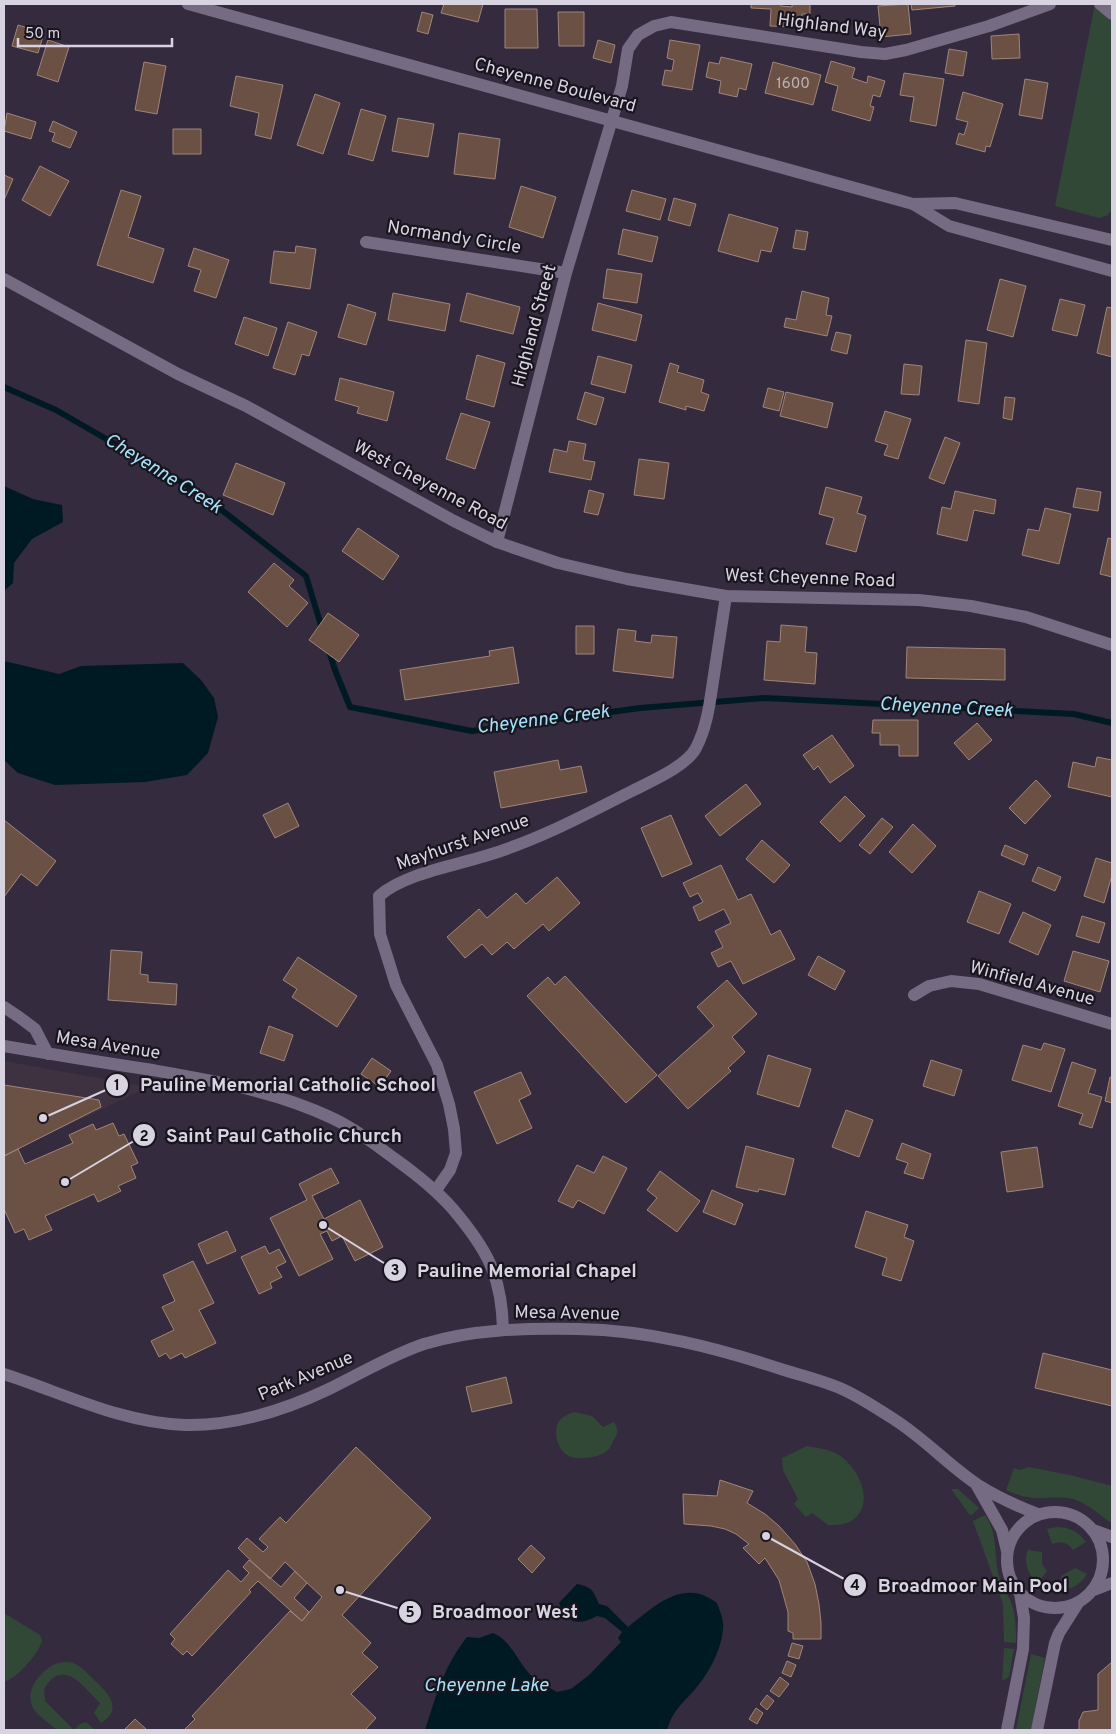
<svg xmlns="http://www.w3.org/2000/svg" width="1116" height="1734" font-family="Overpass,sans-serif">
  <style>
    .education { fill: #3f3240 }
    .green { fill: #324837 }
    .water { fill: #001a23 }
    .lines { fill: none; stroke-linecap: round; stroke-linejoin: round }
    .stream { stroke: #001a23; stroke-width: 6 }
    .building { fill: #6b5044; stroke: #a08579 }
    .minor { stroke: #756b82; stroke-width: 12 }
    .tertiary { stroke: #756b82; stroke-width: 12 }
    .secondary { stroke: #756b82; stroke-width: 12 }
    .labels { text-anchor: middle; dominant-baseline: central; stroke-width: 4.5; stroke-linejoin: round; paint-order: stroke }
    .number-label { font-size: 15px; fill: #bdb2b9 }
    .street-label { font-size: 18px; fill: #d8d3e0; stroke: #19151e }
    .water-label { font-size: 19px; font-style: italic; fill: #a3e3f9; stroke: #19151e }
    .leader { fill: none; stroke: #d8d3e0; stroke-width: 2 }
    .callout-dot { fill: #d8d3e0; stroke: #19151e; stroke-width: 2 }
    .mark-label { font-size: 15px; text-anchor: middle; font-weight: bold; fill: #111 }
    .callout-label { font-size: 19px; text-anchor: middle; font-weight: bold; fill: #d8d3e0; stroke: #19151e; stroke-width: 4.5; stroke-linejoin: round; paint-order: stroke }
  </style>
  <rect width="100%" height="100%" fill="#342b3f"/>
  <path class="education" d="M4 1061 148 1087 4 1156Z"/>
  <path class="green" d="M1095 4H1112V209L1108 215 1099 218 1055 206Z
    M574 1412 592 1416 603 1427 614 1422C620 1432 617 1435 612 1443 611 1446 610 1448 608 1450 601 1458 575 1461 567 1455 557 1449 552 1429 560 1420 563 1416 570 1414 574 1412Z
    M807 1446C817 1448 828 1449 837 1454 857 1465 876 1501 854 1519 847 1525 837 1525 828 1525L812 1513 806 1517 794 1504 798 1499 783 1470 782 1458Z
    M1029 1467 1074 1476 1112 1486V1523C1100 1516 1090 1505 1076 1500 1062 1495 1047 1499 1033 1498 1023 1497 1015 1494 1006 1490L1014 1468 1019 1470Z
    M951 1489H958L979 1508 973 1514 970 1515Z
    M985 1515C1000 1537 992 1556 1000 1579 1002 1586 1007 1593 1010 1600 1016 1613 1016 1629 1016 1643L1004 1642 1003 1604 973 1521Z
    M1057 1527C1069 1527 1079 1532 1086 1542L1073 1550C1068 1542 1060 1541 1052 1544L1047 1529Z
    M1028 1550 1042 1552V1564L1047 1571 1038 1583C1028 1576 1023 1561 1028 1550Z
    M1075 1568 1087 1574C1081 1583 1074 1589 1063 1590L1061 1576Z
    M4 1613 40 1635 42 1640C41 1651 17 1678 6 1681L4 1680Z
    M1004 1648 1014 1649 1009 1677 1002 1681Z
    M1031 1654 1045 1658 1031 1730H1016Z
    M58 1663C64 1662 71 1661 77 1665 82 1667 87 1673 91 1677 105 1690 126 1708 101 1723L94 1713 100 1703C82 1686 64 1657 44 1689L45 1701 74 1730 80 1724 86 1722 95 1730H57C50 1724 41 1718 35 1711 21 1693 41 1669 58 1663Z"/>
  <path class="water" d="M4 486 33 499 62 505 63 522 32 539 14 563 13 583 4 591Z
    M4 661 59 674 81 666 183 663 201 680 214 698 218 717 208 753 187 775 145 782 55 785 18 773 4 760Z
    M577 1584C592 1587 593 1590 599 1604L607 1606 628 1627C649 1611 674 1585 703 1595 708 1597 713 1600 717 1603 720 1611 724 1620 723 1629 721 1653 706 1678 690 1695 679 1706 671 1715 667 1730H425C436 1696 444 1666 467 1637L479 1638 493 1633C510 1640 516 1658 527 1671 535 1681 547 1686 557 1692L571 1689 589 1675 621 1642 618 1638 622 1632 605 1618 597 1616C579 1626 566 1624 559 1603Z"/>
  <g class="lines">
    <path class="stream" d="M4 387 56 410 200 493 306 576 323 632
      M328 648 335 670 350 707 472 731 640 708 765 698 1074 714 1112 723"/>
  </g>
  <path class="building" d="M444 4H483L478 22 441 13Z
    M751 4H781V6L792 7V4H810V14H802V27L770 26 771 9 751 8Z
    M908 4 911 34 881 37 878 6Z
    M911 4H955V6L912 10Z
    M505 9H537L538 48H505Z
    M422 12 433 15 428 34 417 31Z
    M558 12H584V46H559Z
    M18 25 44 33 38 53 12 46Z
    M1019 34 1020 58 992 59 991 36Z
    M48 40 69 47 58 82 37 75Z
    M598 40 615 45 611 63 593 58Z
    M670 40 700 45 692 90 662 85 665 70 672 71 674 60 667 58Z
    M949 49 967 52 963 76 945 73Z
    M721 57 752 64 746 90 739 88 737 97 719 93 721 81 706 77 709 62 719 64Z
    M831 61 855 68 852 78 867 83 868 76 885 81 880 97 873 95 870 106 874 107 870 121 832 110 838 86 825 82Z
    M144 62 166 66 157 114 135 110Z
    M773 62 821 75 813 105 765 93Z
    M904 73 944 79 936 126 910 121 914 97 900 95Z
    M236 76 283 85 271 139 255 135 259 113 230 106Z
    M1025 79 1048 83 1042 119 1019 115Z
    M963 92 1003 104 990 147 986 146 985 152 956 144 959 133 964 135 968 122 956 119Z
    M315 94 340 103 323 154 297 145Z
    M361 109 386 116 373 161 348 154Z
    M7 113 36 122 31 139 4 131Z
    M398 118 434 124 428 157 392 151Z
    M53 121 77 132 70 148 52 141 55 133 49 131Z
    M173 129H201V154H173Z
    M459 133 500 139 495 179 454 174Z
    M40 166 69 181 50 216 22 200Z
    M4 175 13 179 5 198H4Z
    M521 186 556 197 543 238 509 227Z
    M121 190 141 196 128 237 164 249 153 283 97 265Z
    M632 190 666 199 660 220 626 211Z
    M674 198 696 204 690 226 668 220Z
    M729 214 778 228 771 252 761 250 758 262 718 251Z
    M623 229 658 237 652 262 618 254Z
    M796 230 808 232 805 250 793 248Z
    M296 246 316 249 310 289 270 283 274 251 295 253Z
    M194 248 229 260 216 298 194 291 201 270 188 266Z
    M607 269 642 274 637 303 603 298Z
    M1000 279 1026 286 1013 337 987 330Z
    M802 291 829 298 826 315 832 316 827 336 784 327 786 318 796 320Z
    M393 293 450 304 445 331 388 320Z
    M467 293 520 307 513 334 460 321Z
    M1060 299 1085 305 1077 336 1052 330Z
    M598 303 642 315 636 341 592 330Z
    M348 304 376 313 366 345 338 337Z
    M1107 307 1112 308V357L1097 353Z
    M244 317 277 328 268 356 235 344Z
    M288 322 317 332 309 356 302 354 295 375 273 368Z
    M836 332 851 335 847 354 831 350Z
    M966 340 987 343 979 404 958 401Z
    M477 355 505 363 494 407 466 399Z
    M598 356 632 365 625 393 591 384Z
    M670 363 679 366 677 372 704 380 701 392 709 395 704 411 686 406V410L659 402Z
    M904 364 922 366 919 395 901 394Z
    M340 378 394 392 387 421 357 413 359 407 335 400Z
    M768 388 784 392 779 411 763 407Z
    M585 392 604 398 596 425 577 419Z
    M786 392 833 403 827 428 780 416Z
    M1005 397 1015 398 1012 420 1003 418Z
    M885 411 911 419 898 459 884 455 888 445 875 441Z
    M461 413 490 422 475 469 446 459Z
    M945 437 960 443 944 484 929 478Z
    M569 441 586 444 583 460 595 462 591 480 549 472 554 449 567 452Z
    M639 459 669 463 664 499 634 495Z
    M236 463 285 483 273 515 223 495Z
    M826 487 862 497 857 513 866 516 856 552 826 544 834 518 819 514Z
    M1077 488 1101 492 1098 511 1073 507Z
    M589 490 604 494 598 515 584 512Z
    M955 491 996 500 994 514 974 510 967 541 937 534 942 507 951 509Z
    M1045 508 1071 514 1059 564 1022 555 1028 529 1039 531Z
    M358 528 399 556 383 580 342 551Z
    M1108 538 1112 539V577L1100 574Z
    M274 563 294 580 289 586 308 603 287 627 248 592Z
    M328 613 359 635 339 662 309 640Z
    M781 625 807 627 805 652 817 653 815 684 764 680 767 641 780 642Z
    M576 626H594V654H576Z
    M618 629 636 631 635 641 651 643 652 635 677 637 673 678 613 671Z
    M513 647 519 683 405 700 400 670 490 656 489 651Z
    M907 647 1005 649V680L906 678Z
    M873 720H918V756H899V745H880V733H872Z
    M977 723 992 740 969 760 954 743Z
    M832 735 854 766 830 783 818 766 814 770 803 755Z
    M1097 757 1112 760V797L1068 787 1073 762 1095 767Z
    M558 760 560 770 581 766 587 792 501 808 494 772Z
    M1036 780 1051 796 1025 824 1009 808Z
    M746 784 761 804 720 836 705 816Z
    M845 796 865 816 840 842 820 822Z
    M288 803 299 826 275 838 263 815Z
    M671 815 692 864 662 877 641 828Z
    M882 818 893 827 870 854 859 845Z
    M4 820 56 861 37 886 21 874 4 897Z
    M913 824 936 846 912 873 889 852Z
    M762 840 790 865 774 883 746 859Z
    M1005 845 1028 855 1024 865 1001 855Z
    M1096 858 1112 863V875L1104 903 1084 896Z
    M721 865 738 900 751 894 771 935 780 930 795 959 743 984 731 961 718 967 711 953 723 947 715 931 731 923 724 909 699 921 693 907 703 902 698 893 690 897 683 883Z
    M1038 867 1061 877 1055 891 1032 881Z
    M557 877 580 903 549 931 543 924 514 949 507 942 492 955 482 944 465 958 447 937 479 909 487 918 516 893 526 904Z
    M979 891 1011 904 999 934 967 922Z
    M1023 912 1051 925 1038 955 1009 942Z
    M1082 916 1105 923 1099 943 1076 936Z
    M111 950 142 952 140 974 148 975V982L177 984 176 1005 108 1000Z
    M1073 951 1109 961 1100 992 1064 981Z
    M818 956 845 971 835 990 808 975Z
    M298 957 357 996 337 1027 292 997 297 989 283 980Z
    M565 976 657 1075 626 1103 527 996 548 977 555 985Z
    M727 980 757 1014 732 1037 745 1052 728 1068 731 1071 688 1109 658 1076 714 1026 697 1007Z
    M269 1026 293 1035 284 1061 260 1053Z
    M1044 1043 1065 1049 1051 1092 1012 1080 1023 1045 1041 1050Z
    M768 1055 811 1069 799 1107 757 1094Z
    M372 1058 391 1071 380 1087 361 1074Z
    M931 1060 962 1070 954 1096 923 1086Z
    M1072 1062 1096 1070 1088 1093 1102 1097 1092 1128 1079 1124 1083 1114 1058 1106Z
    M521 1072 531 1094 519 1100 532 1128 497 1144 474 1092Z
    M1110 1077 1112 1078V1103L1105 1101Z
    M4 1085 99 1100 101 1107 4 1156Z
    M846 1110 873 1120 859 1157 832 1147Z
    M113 1123 119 1136 124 1134 138 1163 131 1166 136 1178 118 1186 121 1191 98 1202 94 1194 45 1216 52 1230 29 1240 24 1229 15 1233 4 1209V1156L18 1149 25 1164 73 1143 69 1135 93 1124 96 1130Z
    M902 1143 931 1154 923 1179 904 1173 908 1163 896 1159Z
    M746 1146 794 1159 785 1195 759 1189 758 1192 736 1187Z
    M1037 1147 1043 1187 1007 1192 1001 1152Z
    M603 1156 627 1168 604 1214 578 1200 573 1208 558 1201 577 1165 594 1173Z
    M331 1168 339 1183 312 1196 324 1219 360 1200 383 1247 355 1261 342 1236 332 1241 327 1231 320 1234 333 1259 299 1276 270 1218 307 1200 299 1184Z
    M660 1171 700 1201 677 1232 647 1210 657 1198 647 1190Z
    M712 1190 743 1204 735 1225 703 1212Z
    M866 1211 908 1225 904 1237 914 1241 901 1281 882 1275 887 1258 855 1247Z
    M227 1231 236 1251 207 1264 198 1244Z
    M265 1246 269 1254 279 1249 286 1262 276 1267 282 1277 270 1283 272 1288 259 1294 241 1257Z
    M193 1261 214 1303 199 1310 216 1343 185 1358 182 1353 170 1359 166 1353 159 1357 151 1341 174 1330 162 1307 175 1301 163 1275Z
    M1043 1353 1112 1370V1406L1035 1388Z
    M506 1377 512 1403 472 1412 466 1387Z
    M356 1447 431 1518 342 1615 371 1643 362 1653 378 1667 351 1694 376 1718 365 1730H184L195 1719 192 1716 290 1611 302 1621 322 1597 285 1562 270 1579 238 1548 247 1538 263 1552 268 1547 259 1539 280 1517 286 1523Z
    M720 1480 753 1491 747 1503 765 1514 779 1526 795 1544 807 1562 815 1584 819 1604 821 1623V1639H793V1633L788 1631V1612L779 1580 765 1558 759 1564 743 1548 749 1544 736 1534 725 1529 711 1526 684 1524 683 1494 717 1496Z
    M531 1545 545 1558 532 1573 518 1559Z
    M249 1560 281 1587 295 1571 307 1583 294 1598 309 1612 302 1621 258 1581 249 1590 251 1592 194 1654 192 1656 187 1651 183 1655 171 1644 175 1639 170 1634 228 1570 241 1582 249 1573 243 1567Z
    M792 1643 803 1646 799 1659 788 1656Z
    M787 1661 796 1665 791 1677 782 1673Z
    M1112 1662V1730H1079V1721L1083 1712 1098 1710V1674Z
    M780 1677 789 1684 779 1697 770 1691Z
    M767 1695 774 1701 767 1710 760 1704Z
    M756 1708 763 1713 757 1724 749 1719Z
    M135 1719 147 1730H124Z"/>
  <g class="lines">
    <path class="minor" d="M1100 4 1112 14
      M913 204 949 226 1112 271
      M366 242 566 273
      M497 542 566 273 622 86 628 49 638 35 654 26 671 22 861 52 885 54 906 50 989 26 1050 4
      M914 995 929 986 951 981 979 984 1112 1024
      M4 1007 19 1017 35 1029 48 1054
      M4 1046C51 1054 98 1062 146 1069 209 1080 273 1090 332 1118 355 1129 375 1144 395 1159 416 1174 435 1189 452 1208 487 1249 502 1276 503 1330
      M436 1190 450 1170 456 1153 454 1129 449 1104 437 1065 396 985 380 934 379 896C404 874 453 866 485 856 536 841 583 816 630 792 649 782 686 767 696 748 708 725 710 700 714 675 718 648 722 622 726 596"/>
    <path class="tertiary" d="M188 4 913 204 955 203 1112 240
      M4 279 178 374 246 406 454 521 497 542 558 563 627 579 726 596 919 600 971 606 1026 617 1112 645
      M4 1374C63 1393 121 1423 185 1425 236 1426 283 1411 329 1389 360 1374 391 1355 424 1344 473 1329 527 1328 578 1329 649 1330 717 1348 784 1370 803 1376 824 1381 842 1389 860 1397 878 1409 895 1420 925 1439 949 1466 978 1485 997 1497 1017 1506 1038 1514
      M976 1484 1002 1530 1007 1551"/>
    <path class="secondary" d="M1007 1560a48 48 0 1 1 96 0a48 48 0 1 1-96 0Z
      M1093 1530 1112 1537
      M1094 1590 1112 1583
      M1007 1730 1023 1649 1024 1618 1020 1593
      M1037 1730 1055 1643 1059 1633 1078 1603"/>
  </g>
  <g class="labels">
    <g class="number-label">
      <text x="793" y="84">1600</text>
    </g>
    <g class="street-label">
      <text transform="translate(832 27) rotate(7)">Highland Way</text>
      <text transform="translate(555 86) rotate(15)">Cheyenne Boulevard</text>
      <text transform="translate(454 238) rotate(9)">Normandy Circle</text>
      <text transform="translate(535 326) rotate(-75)">Highland Street</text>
      <text transform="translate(430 486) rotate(28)">West Cheyenne Road</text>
      <text transform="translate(810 579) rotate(2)">West Cheyenne Road</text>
      <text transform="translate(463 843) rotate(-19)">Mayhurst Avenue</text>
      <text transform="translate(1032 984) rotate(15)">Winfield Avenue</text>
      <text transform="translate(108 1046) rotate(9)">Mesa Avenue</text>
      <text transform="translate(567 1314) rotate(1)">Mesa Avenue</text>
      <text transform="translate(306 1377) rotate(-23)">Park Avenue</text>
    </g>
    <g class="water-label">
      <text transform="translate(163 474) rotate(32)">Cheyenne Creek</text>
      <text transform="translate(946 708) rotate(3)">Cheyenne Creek</text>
      <text transform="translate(543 720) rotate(-7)">Cheyenne Creek</text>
      <text x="486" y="1686">Cheyenne Lake</text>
    </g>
  </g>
  <path class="leader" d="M43 1118L117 1085M65 1182L144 1135M323 1225L395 1270M766 1536L855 1585M340 1590L410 1612"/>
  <g class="callout-dot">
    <circle cx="43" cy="1118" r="5"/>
    <circle cx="65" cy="1182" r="5"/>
    <circle cx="323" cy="1225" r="5"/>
    <circle cx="766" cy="1536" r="5"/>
    <circle cx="340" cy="1590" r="5"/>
    <circle cx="117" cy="1085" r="12"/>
    <circle cx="144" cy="1135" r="12"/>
    <circle cx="395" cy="1270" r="12"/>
    <circle cx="855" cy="1585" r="12"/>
    <circle cx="410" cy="1612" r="12"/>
  </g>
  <g class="mark-label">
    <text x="117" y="1090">1</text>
    <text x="144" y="1141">2</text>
    <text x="395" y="1275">3</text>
    <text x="855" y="1590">4</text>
    <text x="410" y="1617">5</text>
  </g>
  <g class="callout-label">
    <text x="288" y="1091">Pauline Memorial Catholic School</text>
    <text x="284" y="1142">Saint Paul Catholic Church</text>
    <text x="527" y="1277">Pauline Memorial Chapel</text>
    <text x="973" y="1592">Broadmoor Main Pool</text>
    <text x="505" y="1618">Broadmoor West</text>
  </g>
  <rect width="1116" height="1734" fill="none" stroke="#d8d3e0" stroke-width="10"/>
  <path d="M18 38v8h154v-8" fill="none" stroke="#d8d3e0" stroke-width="2.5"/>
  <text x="25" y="38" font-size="15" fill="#d8d3e0" stroke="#19151e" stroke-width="4" paint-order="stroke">50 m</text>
</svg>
